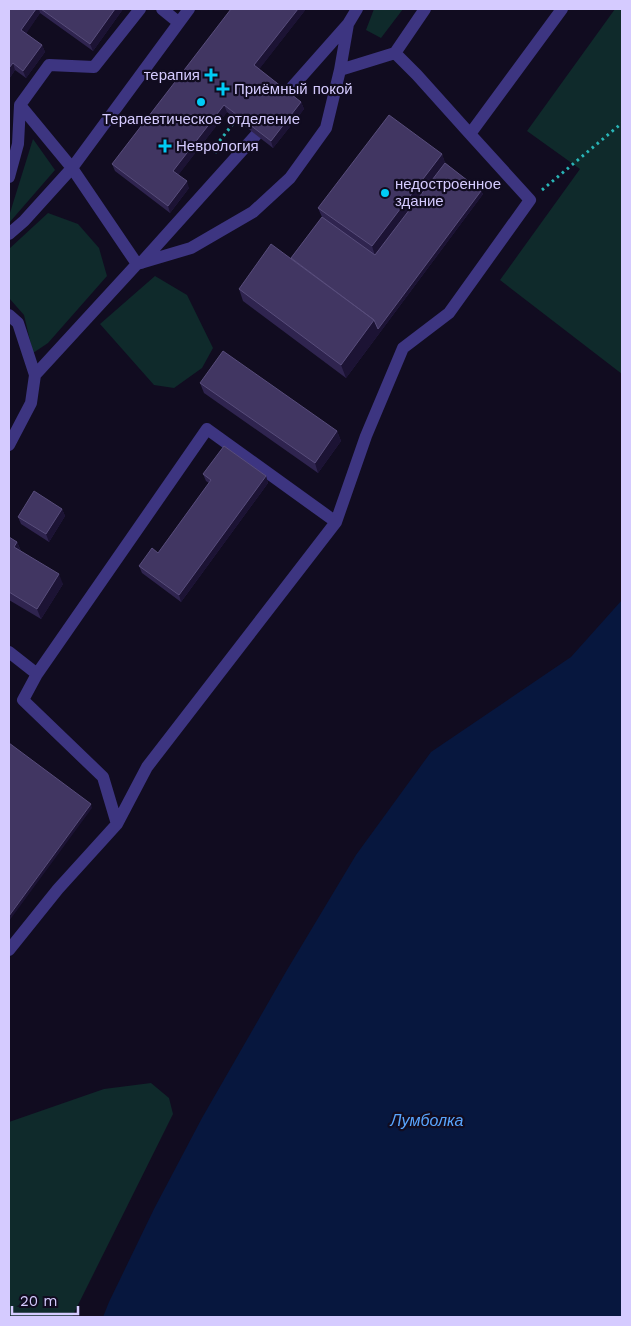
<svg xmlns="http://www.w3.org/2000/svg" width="631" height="1326" font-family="'Work Sans',sans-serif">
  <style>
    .green { fill: #0f2a2b }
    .water { fill: #07173e }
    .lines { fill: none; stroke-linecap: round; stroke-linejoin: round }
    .path { stroke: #29b4b6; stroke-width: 3; stroke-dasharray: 2.5 4; stroke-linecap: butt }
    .lane { stroke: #3d3581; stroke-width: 12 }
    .wall { fill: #2f244f }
    .shaded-wall { fill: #1c1334 }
    .building { fill: #413662; stroke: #584d7b }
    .poi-dot { fill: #00ccf6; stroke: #110c20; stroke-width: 2 }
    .labels { text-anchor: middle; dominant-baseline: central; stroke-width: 4.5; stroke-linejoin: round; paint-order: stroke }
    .poi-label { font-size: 15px; fill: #d5cbff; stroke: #110c20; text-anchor: start }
    .water-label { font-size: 16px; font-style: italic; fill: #59a6ff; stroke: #110c20 }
  </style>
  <rect width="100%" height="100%" fill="#110c20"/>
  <path class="green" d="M374 9H403L381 38 366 30Z
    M615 9H622V374L500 280 580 169 527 131Z
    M33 139 55 170 9 223V216Z
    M48 213 78 224 99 248 107 276 48 343 33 353 24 315 9 298V249Z
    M155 276 187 295 213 348 202 368 174 388 154 385 100 324Z
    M151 1083 169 1098 173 1114 72 1317H9V1122L104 1089Z"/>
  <path class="water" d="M622 600V1317H103L109 1302 154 1209 202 1118 287 970 356 855 431 752 571 657Z"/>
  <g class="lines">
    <path class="path" d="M215 153 218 143 239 116
      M542 190 622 123"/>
    <path class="lane" d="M162 9 178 22
      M395 53 417 75 470 134 562 9
      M340 70 348 24 357 9
      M286 94 348 24
      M20 105 72 168 189 9
      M9 177 18 144 20 105 49 65 94 67 140 9
      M9 234 24 221 72 168 137 264 191 248 253 212 290 178 326 128 340 70 395 53 425 9
      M141 263 256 135
      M9 315 18 323 35 375 31 403 9 445
      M35 375 137 264
      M9 652 37 674 23 700 103 777 117 824
      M37 674 207 429 336 522
      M9 950 58 889 117 824 147 767 336 522 366 436 403 348 449 313 530 200 470 134"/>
  </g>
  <path class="wall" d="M9 9H123L93 51 40 13 26 33 42 45 45 52 26 78 15 70 9 79Z
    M306 9 259 69 301 102 304 109 273 148 227 112 178 175 189 188 170 213 115 171 112 164Z
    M442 154 445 163 481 191 483 194 346 378 243 301 239 289 291 258 322 217 318 208Z
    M200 383 337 431 341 441 318 473 204 393Z
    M203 474 266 476 268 483 181 602 142 573 139 566 158 553 209 483 206 481Z
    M62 509 65 516 49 542 21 524 18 517Z
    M9 537 17 542 21 551 63 584 41 619 9 600Z"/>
  <path class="shaded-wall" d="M36 9H39L40 13 24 37 21 30Z
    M115 9H123L93 51 90 44Z
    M298 9H306L257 72 254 65Z
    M42 45 45 52 26 78 23 71Z
    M13 63 15 70 9 79V68Z
    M301 102 304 109 273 148 271 141Z
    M224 105 227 112 176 178 173 171Z
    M442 154 446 166 376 259 372 246Z
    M187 181 189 188 170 213 168 206Z
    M481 191 483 194 346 378 341 365 374 320Z
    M337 431 341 441 318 473 315 463Z
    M266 476 268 483 181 602 179 595Z
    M62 509 65 516 49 542 46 534Z
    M17 542 21 552 14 547Z
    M59 574 63 584 41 619 37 609Z
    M91 804 92 808 9 921V916Z"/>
  <path class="building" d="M9 9H36L21 30 42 45 23 71 13 63 9 68Z
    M41 9H115L90 44Z
    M231 9H298L254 65 301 102 271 141 224 105 173 171 187 181 168 206 112 164Z
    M389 115 442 154 372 246 318 208Z
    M445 163 481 191 378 329 374 320 291 258 322 217 375 255Z
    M271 244 374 320 341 365 239 289Z
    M223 351 337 431 315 463 200 383Z
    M224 446 266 476 179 595 139 566 152 548 158 553 211 480 203 474Z
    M34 491 62 509 46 534 18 517Z
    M9 537 17 542 14 547 59 574 37 609 9 592Z
    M9 743 91 804 9 916Z"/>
  <g class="poi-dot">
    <path d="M208.5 67.5h5v5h5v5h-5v5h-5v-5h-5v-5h5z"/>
    <path d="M220.5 81.5h5v5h5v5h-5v5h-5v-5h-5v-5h5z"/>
    <circle cx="201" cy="102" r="5"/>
    <path d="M162.5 138.5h5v5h5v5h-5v5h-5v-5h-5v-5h5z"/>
    <circle cx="385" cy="193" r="5"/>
  </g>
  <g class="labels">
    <g class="poi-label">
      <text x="200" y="75" text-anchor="end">терапия</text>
      <text x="234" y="89">Приёмный покой</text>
      <text x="201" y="119" text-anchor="middle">Терапевтическое отделение</text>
      <text x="176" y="146">Неврология</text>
      <text x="395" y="184">недостроенное<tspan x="395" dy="17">здание</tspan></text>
    </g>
    <g class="water-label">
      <text x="427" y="1120">Лумболка</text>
    </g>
  </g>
  <rect width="631" height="1326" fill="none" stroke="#d5cbff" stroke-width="20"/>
  <path d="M12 1306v8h66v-8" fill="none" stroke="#d5cbff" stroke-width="2.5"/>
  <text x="20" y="1306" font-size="15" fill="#d5cbff" stroke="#110c20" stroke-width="4" paint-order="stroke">20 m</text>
</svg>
